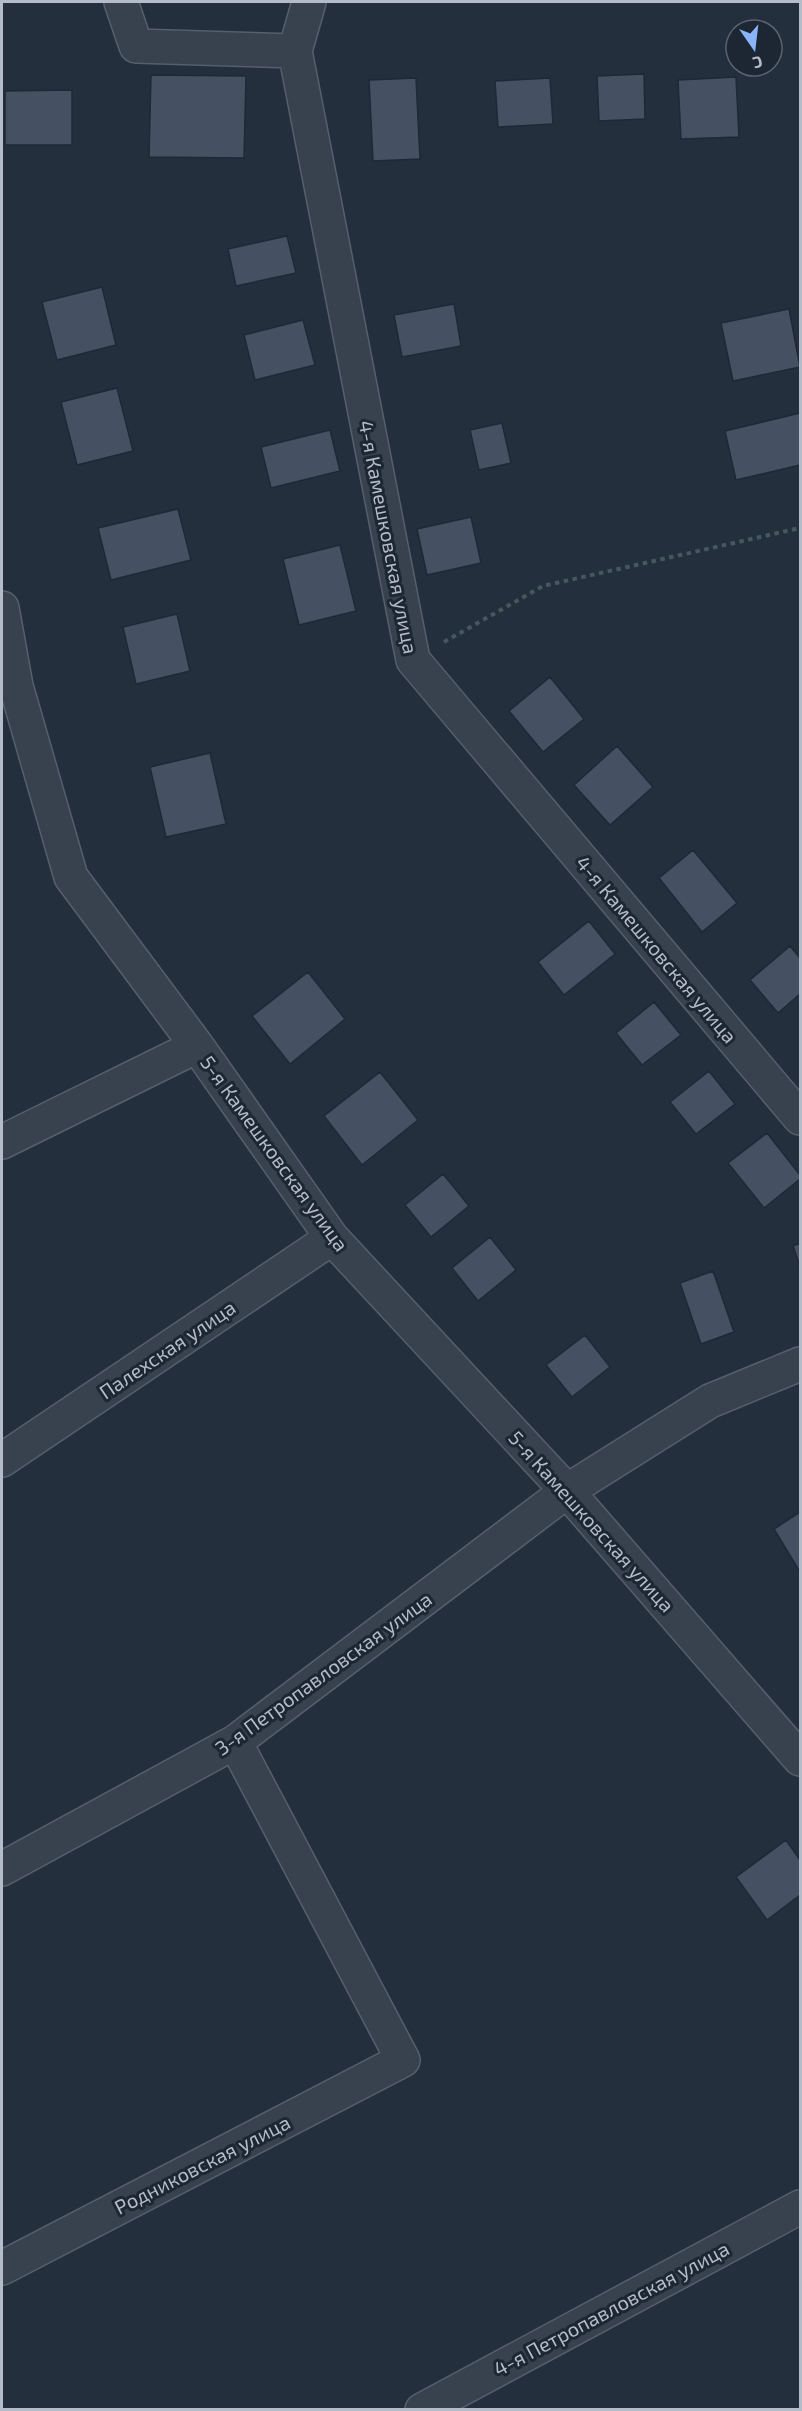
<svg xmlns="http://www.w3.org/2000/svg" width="802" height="2411" font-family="'Exo 2',sans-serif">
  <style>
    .building { fill: #455162; stroke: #1f2835; stroke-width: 1.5 }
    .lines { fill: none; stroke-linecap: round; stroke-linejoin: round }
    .minor-casing { stroke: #565f6c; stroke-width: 36 }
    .path { stroke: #44595c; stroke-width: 4; stroke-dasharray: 4.5 4.5; stroke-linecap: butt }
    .minor { stroke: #38414e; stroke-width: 33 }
    .labels { text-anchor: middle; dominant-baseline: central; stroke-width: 6; stroke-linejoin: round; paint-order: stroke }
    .street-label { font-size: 20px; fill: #b4bcc9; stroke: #1d2633 }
  </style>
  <rect width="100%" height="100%" fill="#242f3e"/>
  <path class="building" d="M644 74 645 119 599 121 597 76Z
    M151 75 246 76 244 158 149 157Z
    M736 77 739 137 681 139 678 80Z
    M416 78 420 159 373 161 369 80Z
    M550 78 553 124 498 127 495 81Z
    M72 90V145H5V91Z
    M287 236 296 273 236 286 228 249Z
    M102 287 116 345 57 360 42 302Z
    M454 304 461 346 402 357 394 315Z
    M789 309 800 367 733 381 721 323Z
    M303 320 315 365 255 380 244 335Z
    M117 388 133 451 77 465 61 402Z
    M800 413V465L736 480 725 431Z
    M502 423 511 463 479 470 470 430Z
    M330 430 340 471 271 488 261 447Z
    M178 509 191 560 111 580 98 528Z
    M471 517 481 563 427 575 417 529Z
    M340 545 356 611 299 625 283 559Z
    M177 614 190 671 136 684 123 627Z
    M550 677 584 719 543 752 509 711Z
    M617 746 653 787 610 825 574 785Z
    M210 753 226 824 166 837 150 767Z
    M693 850 737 903 702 932 659 878Z
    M589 921 615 954 564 995 538 962Z
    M790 946 800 958V994L778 1013 750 980Z
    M308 972 345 1019 290 1064 252 1016Z
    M654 1002 681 1035 642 1065 616 1033Z
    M709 1071 735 1104 696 1134 670 1102Z
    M380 1072 418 1120 362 1165 324 1116Z
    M767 1133 800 1175V1179L764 1208 728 1163Z
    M443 1174 469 1206 431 1237 405 1205Z
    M490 1237 516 1270 478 1301 452 1268Z
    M800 1243V1266L793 1246Z
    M713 1271 734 1332 701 1344 680 1283Z
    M585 1335 610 1367 572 1397 546 1365Z
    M800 1512V1572L774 1529Z
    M786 1840 800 1860V1895L767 1920 736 1877Z"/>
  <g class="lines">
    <g class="minor-casing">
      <path id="minor" d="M121 2 136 46 295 51
        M309 2 295 51 413 660 800 1118
        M2 608 16 686 71 877 197 1046 332 1238 567 1491 800 1759
        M2 1142 197 1046
        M2 1460 332 1238
        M2 1869 235 1742 567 1491 710 1401 800 1364
        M2 2268 403 2060 235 1742
        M422 2410 800 2207"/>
    </g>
    <path class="path" d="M444 642 543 586 800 528"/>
    <use href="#minor" class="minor"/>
  </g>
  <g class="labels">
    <g class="street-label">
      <text transform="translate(389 537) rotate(79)">4-я Камешковская улица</text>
      <text transform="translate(657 949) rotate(50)">4-я Камешковская улица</text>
      <text transform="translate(275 1153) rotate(54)">5-я Камешковская улица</text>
      <text transform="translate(167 1349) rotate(-34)">Палехская улица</text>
      <text transform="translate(592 1521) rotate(48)">5-я Камешковская улица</text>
      <text transform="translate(323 1673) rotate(-36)">3-я Петропавловская улица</text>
      <text transform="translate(202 2164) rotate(-27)">Родниковская улица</text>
      <text transform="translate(611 2308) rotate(-28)">4-я Петропавловская улица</text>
    </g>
  </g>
  <rect width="802" height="2411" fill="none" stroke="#b4bcc9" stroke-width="6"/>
  <g transform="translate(754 48) rotate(166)"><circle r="28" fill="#1d2633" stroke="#59626f" stroke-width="1.5"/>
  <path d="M0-4.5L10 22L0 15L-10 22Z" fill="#8ab4f8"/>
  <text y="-9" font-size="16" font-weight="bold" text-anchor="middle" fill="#b4bcc9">С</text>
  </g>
</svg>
